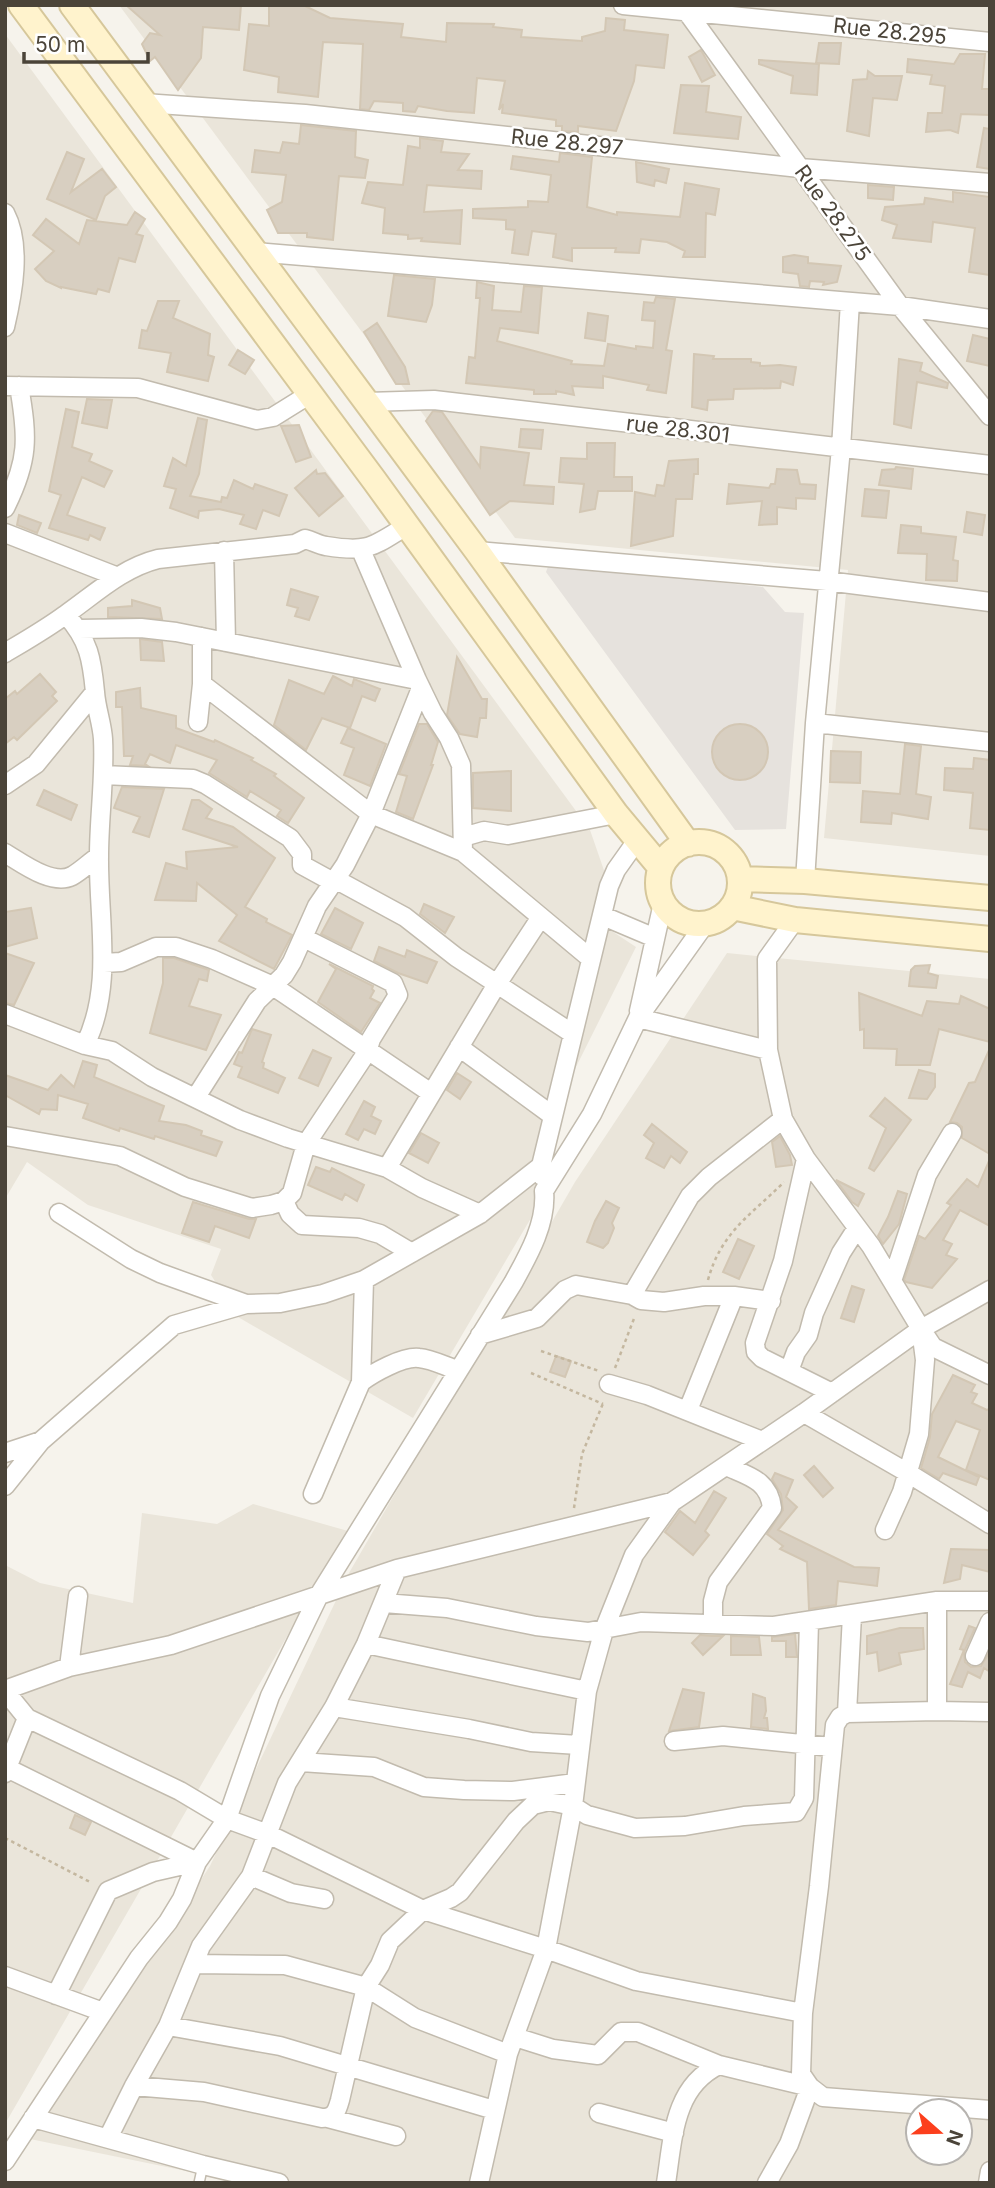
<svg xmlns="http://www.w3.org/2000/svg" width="995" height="2188" font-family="Inter,sans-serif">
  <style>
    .residential { fill: #eae5da; fill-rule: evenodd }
    .industrial { fill: #e6e2dd }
    .building { fill: #d8cfc1; stroke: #d3c7b4; stroke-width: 2 }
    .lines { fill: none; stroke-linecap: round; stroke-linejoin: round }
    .service-casing { stroke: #c2bbae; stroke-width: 12 }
    .minor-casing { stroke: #c2bbae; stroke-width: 21 }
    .secondary-casing { stroke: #d6c79b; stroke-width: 28 }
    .path { stroke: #c4b79f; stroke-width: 2.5; stroke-dasharray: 3.5 3.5; stroke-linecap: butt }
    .service { stroke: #fff; stroke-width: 9 }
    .minor { stroke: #fff; stroke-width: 18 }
    .secondary { stroke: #fff3cd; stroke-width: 24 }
    .labels { text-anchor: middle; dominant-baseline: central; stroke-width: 5; stroke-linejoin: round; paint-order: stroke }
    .street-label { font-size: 21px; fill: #4b4439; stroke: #fff }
  </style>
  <rect width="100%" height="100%" fill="#f6f3ec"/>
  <path class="residential" d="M119 5H990V856L824 838 848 570 515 538Z
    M5 34 590 830 607 879 601 924 636 947 539 1141V1188L531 1218 413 1418 238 1317 211 1275 221 1249 88 1205 27 1162 5 1199Z
    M727 953 990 979V2183H245L30 2139 210 1866 349 1573 575 1182ZM918 2111H960V2153H918Z
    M253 1504 348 1531 5 2124V1565L40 1583 133 1603 142 1513 217 1524Z"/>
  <path class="industrial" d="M549 564 763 587 785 612 804 613 786 829 735 830 546 572Z"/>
  <path class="building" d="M126 5H241L239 30 203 27 201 58 178 90 155 57 150 61 142 44 150 33 160 35Z
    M269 5H303L330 18 403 24 401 37 446 42 447 23 494 24 493 27 522 30 521 37 582 41V37L605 31 606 18 625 20 624 30 668 35 664 68 636 65 634 81 616 131 578 126V132L562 131V126H556V120L502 113 503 104 499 110 505 81 477 78 474 113 447 111 418 106 415 112 403 111V103L374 101 369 110 360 109 363 44 323 42 318 97 278 92 279 77 244 70 249 24 269 26Z
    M819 43H841L839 64 816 63Z
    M701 50 715 75 702 82 689 57Z
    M960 54H985L982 89H990V115L961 114 958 133 950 130 926 132 928 113H942L945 86 930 84 932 75 907 72 908 59 954 64Z
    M759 60 819 64 817 95 791 93 793 76 759 64Z
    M868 71 875 76H902L897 100 873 98 869 136 847 131 853 80 867 79Z
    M681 85 709 86 706 112 741 117 738 139 674 133Z
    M301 125 356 131 355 157 368 160 365 178 339 176 333 240 307 237V233H278L267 210 282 202 286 175 252 172 255 150 280 153 283 142 299 144Z
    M984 128 990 129V169L977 167Z
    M420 138 443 141 441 152 469 154 458 170 482 171 481 189 427 185 424 212 462 210 460 244 421 241 422 238 408 239V235L383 233 385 208 362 203 368 182 403 185 408 146 420 148Z
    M67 152 84 159 71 192 102 169 116 187 105 196 96 220 47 199Z
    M560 153 592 157 587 207 617 215V212L680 217 685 183 719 189 715 215 706 213 705 257H683L685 251 667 242 641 239 639 253 615 252 616 248H572V261L553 257 556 234 532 231 528 255 512 253 515 230 506 229V220L473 218V209L528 207V201L548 202 551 175 511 169 513 156 559 162Z
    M636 162 669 169 666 183 655 180 654 186 637 182Z
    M868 185 894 187 893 200 868 198Z
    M953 192 990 197V275L969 272 975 228 933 222 931 242 893 238 897 225 882 220 885 207 924 204 925 198 953 202Z
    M135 212 145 219 136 234 143 236 135 262 119 258 109 292 98 289 96 294 61 287V288L46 281 35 269 54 251 33 235 46 219 79 244 87 220 127 225Z
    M794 255 808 257V263L841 266 837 282 823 285 824 282 810 281 809 287 800 286 798 274 783 272V257Z
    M394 275 435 279 432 305 426 322 388 316Z
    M477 282 494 286 492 310 521 312 524 286 542 287 538 333 500 328 497 341 572 361 571 364 604 366 608 344 636 349V346L653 348 655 321 642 320 644 302 654 303 656 297 675 299 666 350 672 351 666 393 647 390 649 385 603 376V388L572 386 574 395 556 391V394H534V390L466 383 469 357 475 358 480 298H476Z
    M158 301H179L173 318 210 334 208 355 214 357 208 381 167 372 171 353 139 348 142 330 147 331Z
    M588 313 608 316 605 341 585 338Z
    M377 323 405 367 409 384H396L364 332Z
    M973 335 990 339V366L967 361Z
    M238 350 254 360 245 374 229 365Z
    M694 354 714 356 713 359H751V362L760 363V366L780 365 796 367 793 385 781 381 780 388 734 389 733 399 708 400 707 410 692 407Z
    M899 359 922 363 920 371 948 383 947 388 917 382 911 428 894 424Z
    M87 399 112 400 107 428 82 423Z
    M66 409 79 412 72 447 92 454 89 461 112 471 104 487 82 477 67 515 105 528 100 540 90 535 88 540 49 528 61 495 49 491Z
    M433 411 442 412 480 467 481 447 529 453 524 485 554 487 553 504 510 501 490 515 426 421Z
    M198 418 207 420 199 474 190 496 221 502 222 497 227 498 234 480 253 489 255 484 287 495 279 516 263 510 256 529 240 524 244 515 219 509 199 511 198 518 170 508 176 489 164 486 173 458 186 466Z
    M299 425 311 457 296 462 281 426Z
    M521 429 543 430 541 449 519 447Z
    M587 443H615L614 477H632V491H598L595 509 580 512 584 484 559 482 561 458 587 459Z
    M698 459V474H694L692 499H676L673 536 631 546 635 492 655 496 657 485 664 486 669 461Z
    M896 467 913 469 911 489 879 485 882 470 895 469Z
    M777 469 797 470 800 484 816 485 815 499 796 498V509L777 507V524L759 525 762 501 727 504 729 484 769 488 771 484H775Z
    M316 470 317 474 325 473 343 496 319 516 295 488Z
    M865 489 889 491 886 518 862 516Z
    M967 512 985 515 982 535 964 532Z
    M19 515 41 523 37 533 17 525Z
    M901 525 921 527V533L956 537 953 560 958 561 957 581 926 580 927 554 898 553Z
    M291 589 318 597 309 620 295 616 298 608 287 605Z
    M132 600 160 608 162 619 108 617V608L132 606Z
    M140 639 162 642 164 661 141 660Z
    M457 657 482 699H487L486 718H480L477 737 460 734 447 715Z
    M40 674 56 692 52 696 57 701 17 740 14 737 5 744V699L15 691 17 694Z
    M333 676 352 686 354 679 380 689 375 701 362 696 350 728 322 718 306 750 274 725 289 680 324 694Z
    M140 688 141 708 176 716V728L214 742 215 740 253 758 251 760 276 774 274 776 304 798 288 823 277 816 281 810 250 791 247 797 209 773 217 760 176 745 170 763 150 754 145 764 148 766 130 765 133 756H124L122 707H116V692Z
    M712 752a28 28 0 1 1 56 0a28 28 0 1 1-56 0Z
    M419 724H427L438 742 431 765H433L413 819 396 812 407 776 399 774Z
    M348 728 386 744 370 786 344 775 354 748 341 743Z
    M905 744 921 746 916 794 931 797 928 819 892 813 891 824 861 822 863 791 900 794Z
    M831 751 861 752 860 783 830 782Z
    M974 758 990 760V830L970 828 973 793 944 790 945 768 973 769Z
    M511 771V811L473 808V773Z
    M122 787 164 789 149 837 133 832 140 817 114 808Z
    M44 790 77 805 71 820 37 805Z
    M192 800H199L212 809 206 818 233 827 275 858 245 907 267 919 266 922 292 935 274 969 219 941 237 915 197 883 196 901 155 900 166 863 187 869 186 852 238 847 183 829Z
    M424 904 454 917 445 933 420 914Z
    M31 908 37 938 5 947V912Z
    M335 908 363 923 351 949 321 934Z
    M379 947 405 957 407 950 437 962 427 983 398 973 374 961Z
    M5 953 34 963 14 1005 5 1003Z
    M163 958H174L209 970 207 981 199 979 189 1006 221 1015 206 1050 150 1033 163 983Z
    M329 964 373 986 372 989 374 991 370 998 380 1003 361 1032 318 1002 336 969Z
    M930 965 928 973 938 976 936 988 909 986 911 970 915 966Z
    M859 993 922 1016 927 1001 959 1004 961 996 990 1009V1042L939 1029 930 1065H896L897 1049 864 1048V1029L860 1030Z
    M252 1029 271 1035 262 1062 264 1063 263 1068 285 1078 278 1093 238 1077 242 1067 234 1064 239 1052 242 1053Z
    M990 1048V1154L962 1138V1127L957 1123 950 1122 969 1083 975 1082Z
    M313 1050 331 1058 318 1086 299 1078Z
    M83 1061 97 1065 94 1077 164 1106 159 1121 186 1125 202 1131 201 1135 222 1142 216 1156 155 1136 154 1139 120 1128 119 1131 83 1118 88 1104 58 1095 57 1110 41 1109 39 1114 5 1095V1075L48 1090 61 1075 74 1087Z
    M919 1070 935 1074V1087L927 1099 909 1098Z
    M457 1073 471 1082 460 1099 447 1090Z
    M885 1098 911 1120 874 1171 869 1168 886 1128 870 1116Z
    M364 1101 375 1107 371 1116 381 1121 375 1134 364 1129 358 1140 346 1134Z
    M652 1124 687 1152 680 1163 671 1156 664 1168 646 1158 654 1143 644 1135Z
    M421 1133 439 1143 428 1163 409 1153Z
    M780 1136 790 1155 792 1165 776 1167 772 1142Z
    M989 1161 990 1226 960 1210 943 1240 952 1244 946 1255 957 1259 932 1288 906 1282 904 1280 919 1236 925 1239 951 1205 947 1203 967 1179 978 1187Z
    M316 1167 330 1172 332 1168 364 1185 357 1201 345 1194 342 1200 308 1185Z
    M836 1180 864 1194 858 1206 852 1202Z
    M898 1191 907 1194 899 1224 883 1244 878 1236 888 1217Z
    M606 1201 619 1208 612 1223 614 1228 608 1243 603 1248 587 1242 595 1221Z
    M193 1202 249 1219H256L249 1238 215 1226 209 1242 182 1233Z
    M738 1239 754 1246 739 1279 723 1272Z
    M852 1286 864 1290 854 1322 841 1318Z
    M556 1356 571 1361 565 1377 550 1372Z
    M953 1375 975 1385 971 1392 977 1394 972 1403 987 1410 990 1408V1480L966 1470 980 1430 956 1421 938 1457 979 1477 976 1485 943 1473 939 1479 921 1468 930 1437 932 1414Z
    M814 1466 833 1488 823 1497 804 1475Z
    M775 1473 793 1480 786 1497 797 1507 778 1530 854 1567 879 1568 877 1586 838 1581 836 1605 809 1609 807 1562 780 1549 783 1546 767 1534 783 1510 781 1494 772 1479Z
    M714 1491 726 1498 705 1531 709 1535 693 1555 665 1532 680 1511 695 1523Z
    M951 1549 990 1550V1572L962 1565 960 1579 944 1583Z
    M969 1626 975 1628 964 1652 965 1662 971 1667 981 1666 990 1651V1672L984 1668 980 1678 968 1672 962 1687 950 1684 964 1650 960 1649Z
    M900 1628H923L924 1649 899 1653 901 1664 879 1671 877 1652 867 1654V1636Z
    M795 1634 797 1657H786V1641H772V1637Z
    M700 1635 712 1636H723L703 1655 692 1643Z
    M731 1636 759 1637 761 1655H731Z
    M683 1689 704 1693 699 1727 669 1731Z
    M753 1694 765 1698 766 1711 764 1718H767L768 1729 751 1727Z
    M75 1815 91 1822 85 1835 70 1828Z"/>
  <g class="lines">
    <g class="service-casing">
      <path id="service" d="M199 2183 203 2165"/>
    </g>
    <g class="minor-casing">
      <path id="minor" d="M623 5 990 42
        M682 5 900 306 990 416
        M144 103 305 114 800 168 990 183
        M5 213C22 245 13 293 5 327
        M255 252 900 306 990 319
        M5 386 138 388 257 420 273 417 310 394
        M367 402 434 400 990 465
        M5 508C29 460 28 438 19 386
        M5 533 118 577
        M361 550 417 680 433 713 449 738 461 765 463 852
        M224 551 226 642
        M477 551 827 581 990 602
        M66 615C89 640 92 660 95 692 96 708 102 723 103 739 105 779 99 817 99 856 98 920 114 986 85 1045
        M79 629 141 628 176 632 417 680
        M5 653C25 641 46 629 65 615 95 594 122 568 158 559L295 544 305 539C313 541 319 545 326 546 368 553 372 547 406 526
        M202 684 371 814 463 852 590 958
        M198 722 202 684V637
        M815 723 990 742
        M103 775 193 779 205 784 290 838 302 854V865L333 882
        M5 785 36 764 95 692
        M463 837 484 831 508 835 616 814
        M5 853C22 863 52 886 72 876 81 871 90 862 99 856
        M335 879 405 917 456 957 573 1034
        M805 881 815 723 841 448 850 302
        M603 916 655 938
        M795 920 767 959 768 1050 783 1119 806 1159 871 1246 921 1329 925 1360 919 1434 902 1492 885 1530
        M104 963 121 962 156 947H176L212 959 273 986 431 1093
        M639 1011 663 903
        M5 1014 85 1045 112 1051 152 1077 240 1120 288 1138 387 1168 422 1188 480 1214
        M638 1018 768 1050
        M459 1047 553 1116
        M196 1097 257 1001 284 975 292 962 317 906 345 865 371 814 421 688
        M5 1136 120 1156 185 1187 252 1208 271 1205 284 1201 292 1193 306 1144 367 1052 371 1039 398 995 393 983 304 938
        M806 1159 783 1261 755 1343 756 1352 762 1358 832 1393
        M387 1168 497 984 541 917
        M542 1176 541 1166 609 886 616 870 638 839
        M284 1201 290 1214 302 1225 359 1228 380 1234 412 1253
        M59 1213 131 1259 160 1273 246 1304
        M892 1281 927 1175 952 1133
        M632 1295 690 1196 709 1177 783 1119
        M923 1332 933 1347 990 1375
        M480 1335 537 1318 565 1290 576 1285 632 1295 641 1300 664 1302 704 1296H734L771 1301
        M789 1371 796 1352 808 1335 814 1313 841 1253 857 1228
        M361 1382 364 1280
        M609 1384 647 1395 762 1441
        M688 1410 734 1296
        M804 1413 908 1473 990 1524
        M5 1453 41 1441 174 1325 246 1304 280 1303 323 1294 364 1280 480 1214 541 1166
        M5 1486 41 1441
        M313 1494 361 1382C373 1373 403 1356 419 1358 431 1359 445 1366 457 1370
        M384 1603 447 1608 536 1626 588 1632 641 1622 774 1626 937 1601H990
        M713 1624V1601L718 1582 772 1508C769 1480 748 1476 726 1466
        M366 1644 587 1691
        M975 1656 990 1622
        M69 1667 78 1596
        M5 1690 69 1667 171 1645 397 1569 672 1502
        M5 1691 27 1718 5 1773
        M334 1707 469 1729 531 1742 579 1745
        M937 1711V1601
        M847 1713 852 1615
        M27 1718 180 1791 227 1819 268 1834 423 1910 546 1949 636 1981 803 2013 819 1886 835 1725 840 1717 847 1713 937 1711 990 1712
        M674 1741 723 1736 832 1747
        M301 1762 374 1767 424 1787 464 1790 513 1791 575 1783
        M7 1768 197 1862 153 1872 108 1891 56 1995
        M251 1876 291 1893 324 1899
        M194 1964 285 1965 366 1987 380 1965 390 1941 423 1910 451 1898 460 1892 516 1821 533 1805 549 1801 573 1806 587 1815 635 1828 685 1826 744 1816 796 1812 804 1798 809 1622
        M5 1976 103 2012
        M803 2013 801 2074 810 2087
        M168 2026 280 2046 494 2110
        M515 2037 553 2049 598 2055 621 2032H638L719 2065
        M134 2086 204 2092 322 2118C335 2118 337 2111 340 2100L366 1987 415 2018 508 2054
        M599 2113 674 2133
        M33 2118 203 2165 279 2183
        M328 2118 396 2136
        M108 2138 134 2086 168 2026 201 1946 251 1876 287 1783 334 1707 366 1644 397 1569
        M5 2161 139 1958 168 1922 182 1899 197 1862 227 1819 270 1696 319 1595 513 1283C528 1256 547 1223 544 1191L592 1114 638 1018 705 924
        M479 2183 508 2054 546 1949 573 1806 587 1691 604 1630 634 1555 672 1502 804 1413 921 1329 990 1290
        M666 2183C673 2139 673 2087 719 2065L810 2087 823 2097 990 2110
        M767 2183 789 2144 810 2087
        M988 2183 990 2171"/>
    </g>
    <g class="secondary-casing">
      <path id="secondary" d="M21 5 374 480 616 814 661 868
        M72 5 477 551 688 844
        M658 883a41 41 0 1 1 82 0a41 41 0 1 1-82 0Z
        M740 879 805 881 990 898
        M732 907 795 920 990 939"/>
    </g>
    <path class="path" d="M708 1280C721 1232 751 1215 784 1182
      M541 1351 599 1371
      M615 1368 635 1316
      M531 1373 603 1404
      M574 1508 582 1454 604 1401
      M5 1838 92 1883"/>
    <use href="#service" class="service"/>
    <use href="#minor" class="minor"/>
    <use href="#secondary" class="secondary"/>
  </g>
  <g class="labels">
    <g class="street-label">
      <text transform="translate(890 31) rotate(6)">Rue 28.295</text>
      <text transform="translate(567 142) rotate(6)">Rue 28.297</text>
      <text transform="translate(833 213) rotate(54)">Rue 28.275</text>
      <text transform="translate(678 429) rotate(7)">rue 28.301</text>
    </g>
  </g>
  <rect width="995" height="2188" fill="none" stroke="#4b4439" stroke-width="14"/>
  <g transform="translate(939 2132) rotate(110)"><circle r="33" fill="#ffffff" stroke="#b7b4b0" stroke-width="2"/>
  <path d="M0-5L12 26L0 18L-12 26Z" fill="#fc3f1d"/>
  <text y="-10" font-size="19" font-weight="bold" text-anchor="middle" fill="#4b4439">N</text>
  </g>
  <path d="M24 52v10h124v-10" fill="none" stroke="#4b4439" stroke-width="3.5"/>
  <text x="35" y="52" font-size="21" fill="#4b4439" stroke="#ffffff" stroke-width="5" paint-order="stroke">50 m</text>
</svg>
